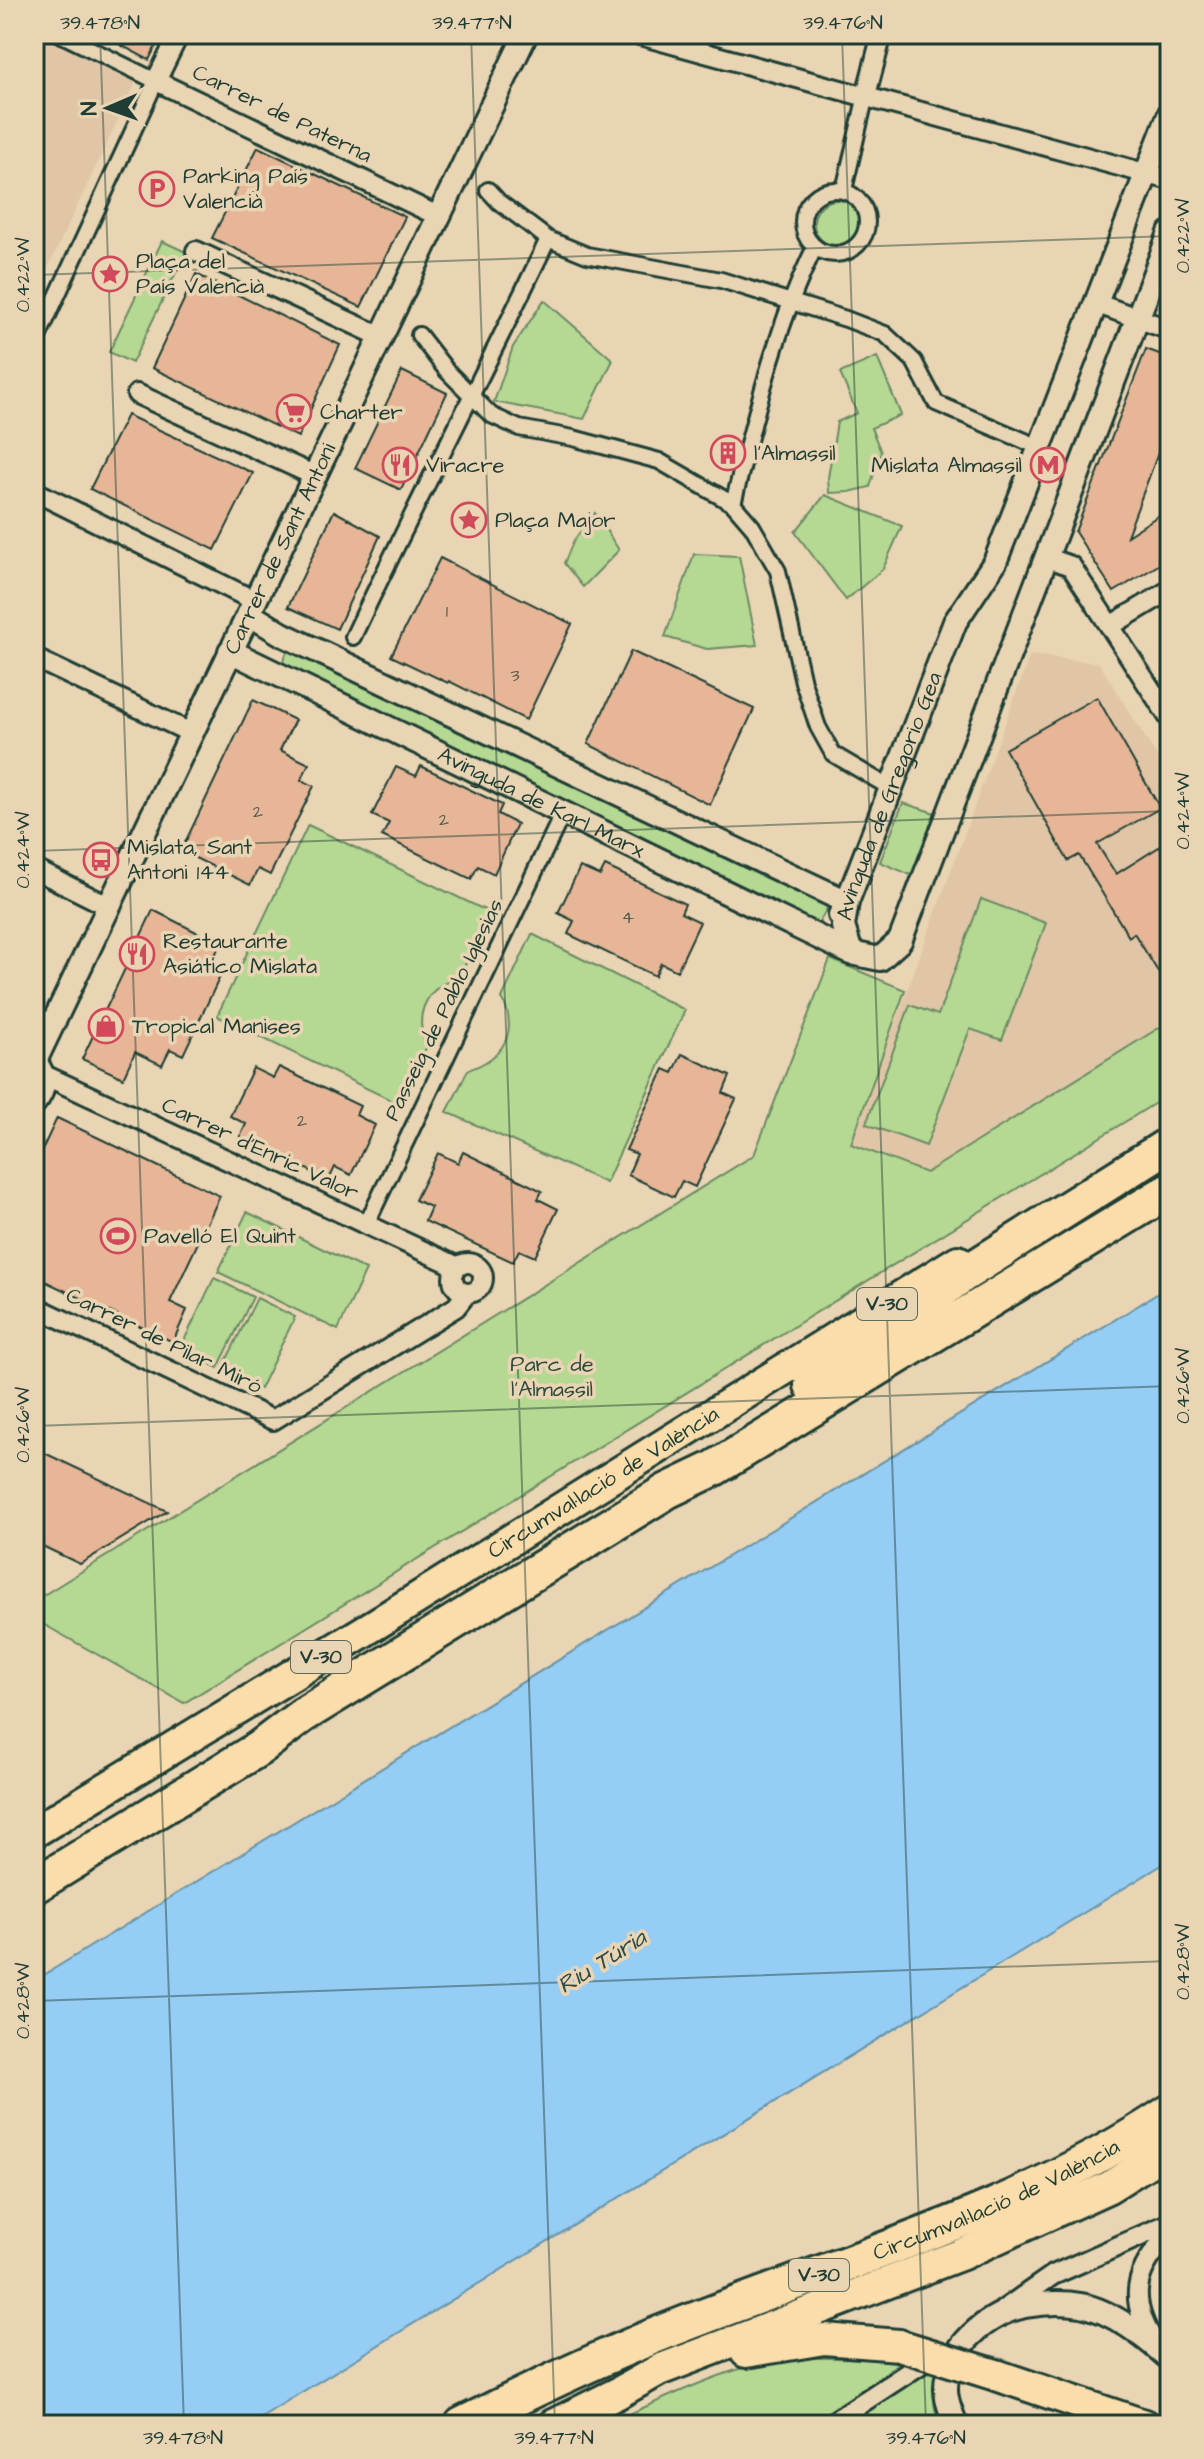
<svg xmlns="http://www.w3.org/2000/svg" width="1204" height="2459" font-family="'Architects Daughter',sans-serif">
  <style>
    .built { fill: #e0c6a6 }
    .green { fill: #b5d893; stroke: #6a8a64; stroke-width: 2 }
    .water { fill: #95cdf4; stroke: #6693a7; stroke-width: 2 }
    .building { fill: #e6b697; stroke: #1f3d34; stroke-width: 2 }
    .lines { fill: none; stroke-linecap: round; stroke-linejoin: round }
    .pedestrian-casing { stroke: #1f3d34; stroke-width: 20 }
    .minor-casing { stroke: #1f3d34; stroke-width: 24 }
    .tertiary-casing { stroke: #1f3d34; stroke-width: 28 }
    .trunk-casing { stroke: #1f3d34; stroke-width: 36 }
    .motorway-casing { stroke: #1f3d34; stroke-width: 40 }
    .pedestrian { stroke: #e9d5b3; stroke-width: 14 }
    .minor { stroke: #e9d5b3; stroke-width: 18 }
    .tertiary { stroke: #e9d5b3; stroke-width: 22 }
    .trunk { stroke: #faddab; stroke-width: 30 }
    .motorway { stroke: #faddab; stroke-width: 34 }
    .trunk-bridge-casing { stroke: #1f3d34; stroke-width: 36; stroke-linecap: butt }
    .trunk-bridge { stroke: #faddab; stroke-width: 30 }
    .ticks { fill: none; stroke: #1f3d34; stroke-width: 2; stroke-opacity: 0.45 }
    .labels { text-anchor: middle; dominant-baseline: central; stroke-width: 7; stroke-linejoin: round; paint-order: stroke }
    .number-label { font-size: 18px; fill: #515b4d }
    .shield { fill: #e9d5b3; stroke: #5c6b5a; stroke-width: 2 }
    .shield-label { font-size: 20px; font-weight: bold; fill: #1f3d34 }
    .street-label { font-size: 22px; fill: #1f3d34; stroke: #e9d5b3 }
    .poi-label { font-size: 22px; fill: #1f3d34; stroke: #e9d5b3; text-anchor: start }
    .park-label { font-size: 22px; fill: #2e4c3e; stroke: #e9d5b3 }
    .water-label { font-size: 24px; font-style: italic; fill: #2b4b47; stroke: #e9d5b3 }
    .neatline { fill: none; stroke: #1f3d34; stroke-width: 3 }
    .ticks-label { font-size: 20px; text-anchor: middle; fill: #1f3d34 }
  </style>
  <rect width="100%" height="100%" fill="#e9d5b3"/>
  <filter id="ink" filterUnits="userSpaceOnUse"><feTurbulence type="fractalNoise" baseFrequency=".0125" numOctaves="2"/><feDisplacementMap in="SourceGraphic" scale="16" xChannelSelector="R" yChannelSelector="G"/><feConvolveMatrix kernelMatrix="1 2 1 2 8 2 1 2 1" color-interpolation-filters="sRGB"/></filter>
  <g filter="url(#ink)">
    <path class="built" d="M34 34H42L137 80 34 297Z
      M1030 655 1099 663 1170 777V1021L926 1173 851 1144Z"/>
    <path class="green" d="M814 223a23 23 0 1 1 46 0a23 23 0 1 1-46 0Z
      M162 241 186 252 132 363 109 352Z
      M544 300 613 360 584 419 494 402 513 347Z
      M877 357 901 415 871 428 881 452 870 487 849 492 829 493 828 478 837 422 857 413 840 373Z
      M825 495 902 526 883 569 846 600 795 532Z
      M595 513 619 550 583 587 564 563 574 540Z
      M694 554 739 556 757 645 707 649 665 637Z
      M291 643 828 906 816 929 280 668Z
      M903 803 938 814 913 876 880 862Z
      M308 825 491 913 458 979C425 986 413 1017 427 1046L399 1104 217 1016Z
      M981 899 1046 923 1002 1040 970 1029 926 1146 866 1124 910 1005 938 1015Z
      M532 934 685 1010 606 1183 447 1112 468 1070C503 1058 519 1033 502 998Z
      M830 959 905 990 851 1144 926 1173 1170 1021V1094L184 1703 34 1619V1601L754 1155Z
      M247 1212 366 1270 338 1330 218 1272Z
      M214 1278 253 1297 218 1368 180 1349Z
      M257 1298 295 1317 260 1389 222 1369Z
      M865 2358 900 2362 815 2425H605C655 2403 706 2377 760 2363 793 2355 831 2359 865 2358Z
      M938 2364C934 2384 930 2407 941 2425H847Z"/>
    <path class="water" d="M1170 1286V1860L248 2425H34V1981Z"/>
    <path class="building" d="M100 34H162L149 60Z
      M258 147 405 217 361 307 212 238Z
      M196 274 340 345 298 437 152 368Z
      M1146 349 1170 358V421L1127 536 1170 508V558L1114 592 1075 532Z
      M402 371 447 393 401 490 355 468Z
      M127 415 253 473 215 550 90 489Z
      M334 511 380 536 337 629 288 607Z
      M440 558 572 624 526 720 449 681 448 683 391 656Z
      M631 651 754 709 710 805 588 744Z
      M1097 697 1160 808 1097 844 1116 874 1170 840V991L1134 933 1129 937 1079 855 1068 861 1005 749Z
      M253 700 295 720 280 750 309 764 301 780 314 786 270 875 258 869 250 885 181 851Z
      M421 766 502 805 498 814 517 824 494 874 478 866 471 879 382 836 389 823 372 815 396 767 416 776Z
      M605 866 685 904 681 913 700 922 677 971 661 963 655 976 568 934 574 921 558 913 580 867 600 876Z
      M153 910 220 944 213 960 225 966 183 1055 170 1049 162 1065 135 1052 123 1078 82 1059Z
      M682 1054 730 1076 723 1093 736 1099 695 1187 682 1181 674 1197 628 1175 637 1154 626 1150 664 1069 673 1073Z
      M279 1067 360 1106 356 1115 375 1125 351 1175 335 1167 329 1180 240 1137 246 1124 230 1116 253 1068 273 1078Z
      M57 1118 220 1196 170 1302 187 1310 173 1342 34 1276V1167Z
      M463 1152 542 1191 538 1199 558 1209 535 1257 519 1250 513 1262 425 1221 431 1207 415 1200 438 1153 458 1163Z
      M34 1448 167 1511 80 1564 34 1542Z"/>
    <g class="lines">
      <g class="pedestrian-casing">
        <path id="pedestrian" d="M803 222a32 32 0 1 1 64 0a32 32 0 1 1-64 0Z
          M488 190 499 202 548 239 587 255 721 280 846 319 885 334 914 361 936 403 1032 444
          M844 190 866 95
          M419 335 447 371 491 415 519 428 573 438 659 461 733 504 752 526 778 571 803 682 818 727 833 754 882 783
          M34 346 156 81 60 34
          M733 504C755 417 775 328 815 247
          M353 637C416 503 485 372 548 239
          M366 1225 562 815"/>
      </g>
      <g class="minor-casing">
        <path id="minor" d="M179 34 156 81 440 217
          M636 34 1170 180
          M866 95 882 34
          M196 251 382 337
          M1098 304 1170 330
          M137 394 315 476
          M34 491 255 601
          M1048 558 1071 566 1170 719
          M1110 626 1170 590
          M34 658 191 733
          M34 869 108 906
          M42 1074 458 1267
          M453 1278a15 15 0 1 1 30 0a15 15 0 1 1-30 0Z
          M34 1306 273 1420 456 1307 467 1293
          M1003 2310 1053 2275 1170 2223
          M1155 2343C1127 2300 1134 2269 1170 2235
          M828 2425 935 2355"/>
      </g>
      <g class="tertiary-casing">
        <g id="tertiary">
          <path d="M249 614 282 634 847 902 840 915"/>
          <path id="s1" d="M230 651 818 937 851 953 880 959 900 941 1170 233"/>
          <path id="s2" d="M851 953 843 926 847 902 955 622 995 562 1170 113"/>
          <path d="M34 1061C46 1074 46 1090 34 1103"/>
          <path id="s3" d="M35 1061 526 34"/>
          <path d="M956 2425C952 2414 946 2402 946 2390 945 2349 988 2313 1025 2306 1042 2303 1064 2302 1081 2305 1113 2311 1146 2338 1170 2359"/>
        </g>
      </g>
      <g class="trunk-casing">
        <g id="trunk">
          <path id="s4" d="M34 1832 384 1619 958 1261"/>
          <path d="M746 2352 824 2339 899 2345"/>
          <path d="M996 2375 1144 2425"/>
          <path d="M553 2425 618 2393 659 2370 960 2255 1109 2187 1170 2149"/>
        </g>
      </g>
      <g class="motorway-casing">
        <g id="motorway">
          <path d="M812 1385 961 1276 1170 1144"/>
          <path d="M34 1886 258 1749 303 1715 667 1491 713 1469 1170 1190"/>
          <path id="s5" d="M462 2425C526 2393 589 2363 654 2336 828 2265 1013 2217 1170 2112"/>
        </g>
      </g>
      <use href="#pedestrian" class="pedestrian"/>
      <use href="#minor" class="minor"/>
      <use href="#tertiary" class="tertiary"/>
      <use href="#trunk" class="trunk"/>
      <use href="#motorway" class="motorway"/>
      <g class="trunk-bridge-casing">
        <path id="trunk-bridge" d="M899 2345 996 2375"/>
      </g>
      <use href="#trunk-bridge" class="trunk-bridge"/>
    </g>
  </g>
  <path class="ticks" d="M100 34 184 2425M471 34 555 2425M842 34 926 2425M34 275 1170 236M34 851 1170 811M34 1426 1170 1386M34 2001 1170 1961"/>
  <defs>
    <g id="parking-ring" transform="scale(1.8)"><circle r="9.5" fill="#e9d5b3" stroke="#d1495b" stroke-width="1.5"/><path d="M-3.5-5.5H1a3.5 3.5 0 0 1 0 7H-1V5.5H-3.5ZM-1-3.4V-.6H.8a1.4 1.4 0 0 0 0-2.8Z" fill="#d1495b"/></g>
    <g id="sight-ring" transform="scale(1.8)"><circle r="9.5" fill="#e9d5b3" stroke="#d1495b" stroke-width="1.5"/><path d="M0-6L1.8-2.2L6-1.7L2.9 1.2L3.7 5.4L0 3.3L-3.7 5.4L-2.9 1.2L-6-1.7L-1.8-2.2Z" fill="#d1495b"/></g>
    <g id="supermarket-ring" transform="scale(1.8)"><circle r="9.5" fill="#e9d5b3" stroke="#d1495b" stroke-width="1.5"/><path d="M-6-5.5h2.5l.6 2H6L4.5 2H-2.5L-4.4-4H-6ZM-1.5 3.2a1.3 1.3 0 1 0 .1 0ZM3 3.2a1.3 1.3 0 1 0 .1 0Z" fill="#d1495b"/></g>
    <g id="building-ring" transform="scale(1.8)"><circle r="9.5" fill="#e9d5b3" stroke="#d1495b" stroke-width="1.5"/><path d="M-4-6H4V6H1V3H-1V6H-4ZM-2.5-4.3h1.7v1.8h-1.7ZM.8-4.3h1.7v1.8H.8ZM-2.5-1h1.7V.8h-1.7ZM.8-1h1.7V.8H.8Z" fill="#d1495b"/></g>
    <g id="restaurant-ring" transform="scale(1.8)"><circle r="9.5" fill="#e9d5b3" stroke="#d1495b" stroke-width="1.5"/><path d="M-5-6h1v4h1v-4h1v4h1v-4h1v5L-1.5 .5V6h-2V.5L-5-1ZM5-6V6H3V1.5H1.5Q1.5-4 5-6Z" fill="#d1495b"/></g>
    <g id="metro-ring" transform="scale(1.8)"><circle r="9.5" fill="#e9d5b3" stroke="#d1495b" stroke-width="1.5"/><path d="M-5.5 5V-5H-3L0 0L3-5H5.5V5H3V-.5L0 4L-3-.5V5Z" fill="#d1495b"/></g>
    <g id="bus-ring" transform="scale(1.8)"><circle r="9.5" fill="#e9d5b3" stroke="#d1495b" stroke-width="1.5"/><path d="M-5-6H5V4H4V6H2V4H-2V6H-4V4H-5ZM-3.5-4V0h7V-4ZM-3.5 1.2v1.5H-2V1.2ZM2 1.2v1.5H3.5V1.2Z" fill="#d1495b"/></g>
    <g id="shop-ring" transform="scale(1.8)"><circle r="9.5" fill="#e9d5b3" stroke="#d1495b" stroke-width="1.5"/><path d="M-5-2.5h2.3a2.7 3.5 0 0 1 5.4 0H5L5.5 6h-11ZM-1.5-2.5h3a1.5 2.3 0 0 0-3 0Z" fill="#d1495b"/></g>
    <g id="stadium-ring" transform="scale(1.8)"><circle r="9.5" fill="#e9d5b3" stroke="#d1495b" stroke-width="1.5"/><path d="M0-5a6.5 5 0 1 0 0 10a6.5 5 0 1 0 0-10ZM-3.5-1.8h7v3.6h-7Z" fill="#d1495b"/></g>
  </defs>
  <g fill-rule="evenodd">
    <use href="#parking-ring" x="157" y="189"/>
    <use href="#sight-ring" x="110" y="274"/>
    <use href="#supermarket-ring" x="294" y="412"/>
    <use href="#building-ring" x="728" y="453"/>
    <use href="#restaurant-ring" x="400" y="465"/>
    <use href="#metro-ring" x="1048" y="465"/>
    <use href="#sight-ring" x="469" y="520"/>
    <use href="#bus-ring" x="101" y="860"/>
    <use href="#restaurant-ring" x="137" y="954"/>
    <use href="#shop-ring" x="106" y="1026"/>
    <use href="#stadium-ring" x="118" y="1236"/>
  </g>
  <g class="labels">
    <g class="number-label">
      <text x="447" y="611">1</text>
      <text x="515" y="675">3</text>
      <text x="258" y="811">2</text>
      <text x="444" y="819">2</text>
      <text x="628" y="917">4</text>
      <text x="302" y="1120">2</text>
    </g>
    <g class="shield">
      <rect x="857" y="1288" width="60" height="32" rx="6"/>
      <rect x="291" y="1641" width="60" height="32" rx="6"/>
      <rect x="789" y="2259" width="60" height="32" rx="6"/>
    </g>
    <g class="shield-label">
      <text x="887" y="1304">V-30</text>
      <text x="321" y="1657">V-30</text>
      <text x="819" y="2275">V-30</text>
    </g>
    <g class="street-label">
      <text transform="translate(282 114) rotate(26)">Carrer de Paterna</text>
      <text stroke="none"><textPath href="#s3" startOffset="568">Carrer de Sant Antoni</textPath></text>
      <text stroke="none"><textPath href="#s2" startOffset="166">Avinguda de Gregorio Gea</textPath></text>
      <text stroke="none"><textPath href="#s1" startOffset="346">Avinguda de Karl Marx</textPath></text>
      <text transform="translate(444 1010) rotate(-64)">Passeig de Pablo Iglesias</text>
      <text transform="translate(260 1149) rotate(25)">Carrer d'Enric Valor</text>
      <text transform="translate(164 1341) rotate(26)">Carrer de Pilar Miró</text>
      <text stroke="none"><textPath href="#s4" startOffset="668">Circumval·lació de València</textPath></text>
      <text stroke="none"><textPath href="#s5" startOffset="580">Circumval·lació de València</textPath></text>
    </g>
    <g class="poi-label">
      <text x="183" y="176">Parking País<tspan x="183" dy="25">Valencià</tspan></text>
      <text x="136" y="261">Plaça del<tspan x="136" dy="25">País Valencià</tspan></text>
      <text x="320" y="412">Charter</text>
      <text x="754" y="453">l'Almassil</text>
      <text x="426" y="465">Viracre</text>
      <text x="1022" y="465" text-anchor="end">Mislata Almassil</text>
      <text x="495" y="520">Plaça Major</text>
      <text x="127" y="847">Mislata, Sant<tspan x="127" dy="25">Antoni 144</tspan></text>
      <text x="163" y="941">Restaurante<tspan x="163" dy="25">Asiático Mislata</tspan></text>
      <text x="132" y="1026">Tropical Manises</text>
      <text x="144" y="1236">Pavelló El Quint</text>
    </g>
    <g class="park-label">
      <text x="552" y="1364">Parc de<tspan x="552" dy="25">l'Almassil</tspan></text>
    </g>
    <g class="water-label">
      <text transform="translate(602 1962) rotate(-32)">Riu Túria</text>
    </g>
  </g>
  <rect width="1204" height="2459" fill="none" stroke="#e9d5b3" stroke-width="88"/>
  <g transform="translate(108 108) rotate(268)" stroke="#e9d5b3" stroke-width="6" paint-order="stroke">
  <path d="M0-6L14 30L0 20L-14 30Z" fill="#1f3d34"/>
  <text y="-12" font-size="22" font-weight="bold" text-anchor="middle" fill="#1f3d34">N</text>
  </g>
  <rect x="44" y="44" width="1116" height="2371" class="neatline"/>
  <g class="ticks-label">
    <text x="100" y="29">39.478°N</text>
    <text x="472" y="29">39.477°N</text>
    <text x="843" y="29">39.476°N</text>
    <text transform="translate(1182 236) rotate(-90)" y="7">0.422°W</text>
    <text transform="translate(22 275) rotate(-90)" y="7">0.422°W</text>
    <text transform="translate(1182 811) rotate(-90)" y="7">0.424°W</text>
    <text transform="translate(22 850) rotate(-90)" y="7">0.424°W</text>
    <text transform="translate(1182 1386) rotate(-90)" y="7">0.426°W</text>
    <text transform="translate(22 1425) rotate(-90)" y="7">0.426°W</text>
    <text transform="translate(1182 1962) rotate(-90)" y="7">0.428°W</text>
    <text transform="translate(22 2001) rotate(-90)" y="7">0.428°W</text>
    <text x="183" y="2444">39.478°N</text>
    <text x="554" y="2444">39.477°N</text>
    <text x="926" y="2444">39.476°N</text>
  </g>
</svg>
